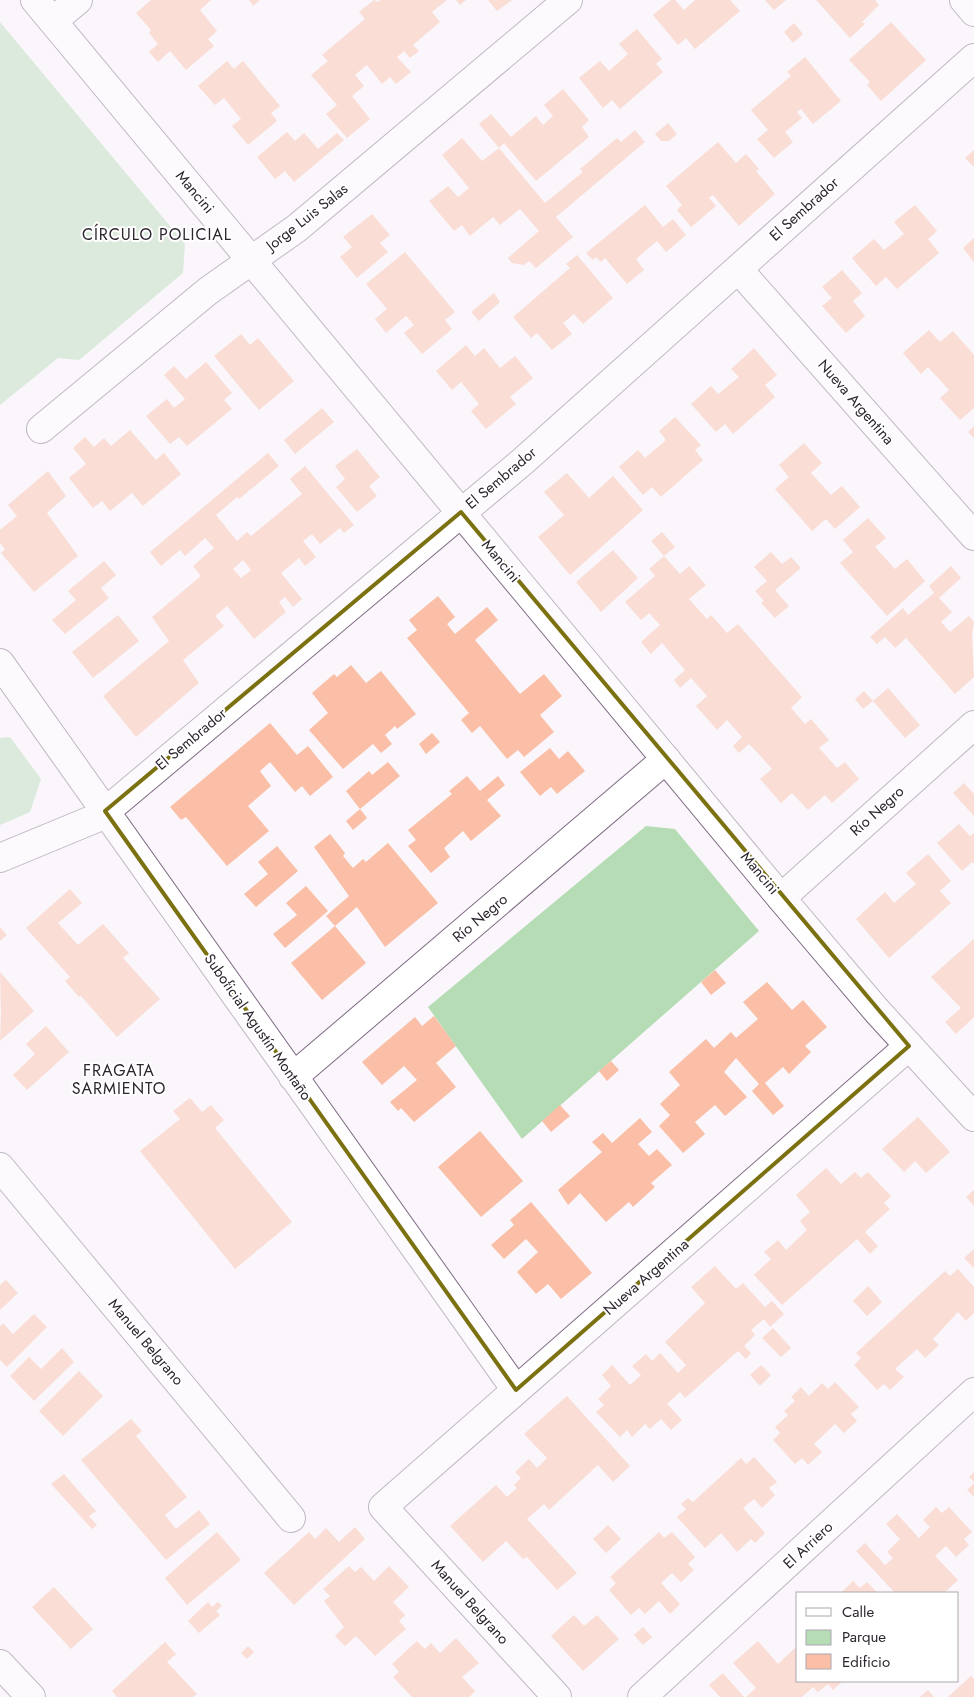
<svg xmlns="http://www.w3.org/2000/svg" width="974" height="1697" font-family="Jost,sans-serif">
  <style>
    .green { fill: #b6dcb5 }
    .building { fill: #fabfa6; fill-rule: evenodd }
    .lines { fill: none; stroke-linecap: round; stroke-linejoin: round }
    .minor-casing { stroke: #7e6b83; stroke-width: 30 }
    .tertiary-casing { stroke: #7e6b83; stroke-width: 30 }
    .minor { stroke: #fff; stroke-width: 28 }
    .tertiary { stroke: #fff; stroke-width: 28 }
    .marked { fill: none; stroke: #7c7110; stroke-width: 4; stroke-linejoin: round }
    .labels { text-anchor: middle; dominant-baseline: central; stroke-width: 4; stroke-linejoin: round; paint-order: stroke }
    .street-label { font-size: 15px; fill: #2d252f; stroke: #fff }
    .neighbourhood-label { font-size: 16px; letter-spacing: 1px; fill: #2d252f; stroke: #fff }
  </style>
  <rect width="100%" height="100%" fill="#faf6fb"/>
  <path class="green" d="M0 22 185 244 183 273 79 360 58 358 0 405Z
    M10 737 41 779 30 812 0 825V738Z
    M646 826 675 829 759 931 522 1139 428 1007Z"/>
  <path class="building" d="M151 0H211L200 10 217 31 208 39 214 46 186 70 170 51 158 62 149 52 158 44 149 33 151 30 136 13Z
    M249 0H260L253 6Z
    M374 0 378 2 380 0H447L432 12 440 22 413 45 419 51 410 58 404 51 397 57 411 72 396 84 390 77 382 84 367 65 355 75 364 86 352 96 370 119 347 138 326 114 337 105 311 75 328 61 322 55 365 19 359 12Z
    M456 0H466L460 5Z
    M488 0H512L497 11Z
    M671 0H675L684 10 695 0H730L740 11 695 49 686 38 678 45 653 15Z
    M765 0H786L774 10Z
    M816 0H875L879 5 862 22 865 24 850 38Z
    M891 22 926 60 881 101 867 85 870 82 849 60Z
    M794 23 803 34 793 43 784 32Z
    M637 29 662 59 656 64 663 72 620 109 612 100 603 108 579 78 600 61 609 71 628 54 619 44Z
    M805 57 841 101 813 124 801 109 797 112 802 118 785 132 793 142 774 158 757 139 768 130 751 110 791 76 787 72Z
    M227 61 234 69 243 61 280 106 271 113 277 121 248 145 232 126 241 119 224 98 215 105 198 86Z
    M563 89 589 120 582 127 589 137 536 181 504 143 499 148 479 124 491 114 511 137 536 116 543 125 553 116 544 105Z
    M668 123 677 134 669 141H661L655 134Z
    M635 130 645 142 556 217 573 237 536 268 529 261 524 265 512 263 508 258 539 231 520 209 500 225 493 217 470 236 462 225 454 231 429 201 448 186 458 197 469 188 442 155 462 138 482 161 499 148 545 203 583 172 580 169 617 138 621 142Z
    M287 132 295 141 304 133 318 149 337 133 344 140 294 182 285 171 275 179 257 157Z
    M718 142 736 163 746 154 759 169 756 171 775 194 739 226 713 195 709 198 716 206 691 227 677 210 682 205 666 186Z
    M974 150V167L965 158Z
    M645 205 663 227 673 219 686 235 666 252 657 241 636 259 644 270 627 284 605 258 601 262 596 257 593 260 586 253Z
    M915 205 937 231 928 239 939 253 897 289 886 277 876 286 852 258 874 239 884 250 904 234 894 222Z
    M372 214 390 235 380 243 388 252 357 278 340 257 352 247 343 237Z
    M974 238V262L963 248Z
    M405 252 455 312 445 320 452 329 422 354 404 333 414 325 406 316 386 333 375 319 387 309 366 284Z
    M577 255 613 298 583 324 574 314 563 323 572 334 552 350 537 333 531 338 513 317 570 268 566 264Z
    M842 270 862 293 853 301 865 316 846 333 822 306 832 298 822 287Z
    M494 293 500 302 479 321 471 312Z
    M929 330 940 342 953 331 974 355V408L960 420 940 398 949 390 928 367 921 374 903 353Z
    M241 334 250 345 258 338 294 381 259 410 214 356Z
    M466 345 475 356 484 348 500 368 515 356 533 378 510 397 516 404 486 429 471 411 479 404 461 382 452 390 436 371Z
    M754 348 777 375 765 385 775 397 733 434 725 424 716 432 691 404 711 386 718 394 739 377 731 369Z
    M206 362 232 393 224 400 232 409 187 446 179 437 170 444 146 416 167 399 174 408 185 399 164 375 174 366 186 379Z
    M322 408 334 422 295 454 284 440Z
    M675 417 701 445 695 450 703 460 661 497 652 487 643 495 619 467 638 450 645 458 666 440 659 431Z
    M974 426V438L968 432Z
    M130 430 156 460 164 453 181 474 143 506 132 493 110 511 102 501 93 508 69 478 86 464 73 448 85 437 94 447 104 438 111 446Z
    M804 443 822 463 811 473 831 495 842 486 860 507 835 529 826 519 812 531 775 489 789 477 779 465Z
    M357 449 380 477 369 486 377 496 357 512 336 487 345 479 335 466Z
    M268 453 279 466 239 499 237 497 216 515 237 541 247 532 251 536 302 494 290 479 305 466 354 525 344 533 340 528 320 544 312 534 303 541 316 557 305 566 299 558 281 573 302 599 293 607 285 597 279 602 286 612 254 639 227 606 215 616 224 626 183 660 199 683 136 737 103 696 169 641 152 617 201 576 193 566 214 548 205 538 185 556 180 550 161 566 150 552ZM243 560 251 570 241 578 233 569Z
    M48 471 66 496 47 513 78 556 34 592 1 553 5 549 0 543V530L17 516 8 505Z
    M567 473 589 498 613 476 643 510 570 575 538 537 564 515 544 492Z
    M868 518 886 538 875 547 895 569 907 559 925 581 887 616 840 563 853 552 843 540Z
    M662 532 675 547 664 556 651 541Z
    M613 550 638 578 601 612 576 582Z
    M771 552 782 564 791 557 801 568 775 590 789 606 775 618 761 603 764 601 755 591 767 581 754 567Z
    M664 556 680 574 689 566 706 585 689 599 707 619 711 615 727 633 738 624 802 697 791 708 805 724 811 719 829 740 819 748 837 768 845 762 859 779 832 803 825 795 808 810 792 793 781 803 760 779 772 769 756 751 749 744 739 753 733 746 742 737 727 720 717 730 696 706 707 696 691 678 680 688 674 680 685 670 662 643 651 654 641 642 660 625 649 613 641 620 625 602 655 576 649 569Z
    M104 561 116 575 101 588 109 598 65 634 52 620 76 600 68 591Z
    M951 566 961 578 939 598 952 612 941 622 950 632 969 616 974 622 972 634 974 677 955 694 906 638 895 648 885 637 877 644 870 637 903 608 908 615 934 593 929 586Z
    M438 596 455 617 447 624 455 634 487 607 498 620 475 640 520 694 544 674 562 696 540 715 554 732 524 757 518 750 507 759 480 726 472 733 461 720 469 713 407 638 417 630 409 620Z
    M118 615 139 641 93 678 72 652Z
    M351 665 366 683 381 671 416 714 397 729 395 726 385 735 392 744 381 753 373 744 343 769 309 730 328 713 312 693 334 674 337 677Z
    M888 688 920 725 905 738 873 701Z
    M864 691 873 701 863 709 855 699Z
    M270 723 297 755 308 746 333 777 310 796 302 786 295 792 270 762 260 771 271 786 248 806 269 831 227 866 186 817 181 820 170 807Z
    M432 733 440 742 426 754 419 744Z
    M550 748 559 759 568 751 585 771 557 794 551 787 540 796 520 772Z
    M388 762 400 776 360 809 346 791 369 771 372 775Z
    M467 776 480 791 498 776 505 785 487 800 501 816 471 841 463 831 444 848 450 857 431 873 408 846 416 840 408 830 452 794 449 791Z
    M964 783 974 794V816L953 793Z
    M360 809 367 818 353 830 346 821Z
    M959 824 970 836 974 833V864L972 862 962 871 937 843Z
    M330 834 345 853 343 856 353 868 363 859 366 862 388 843 438 903 385 947 357 907 335 926 326 916 349 896 314 847Z
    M277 846 298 871 256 907 244 894 268 874 258 862Z
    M928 854 951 881 940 891 951 903 889 958 856 919 885 892 894 903 916 884 906 873Z
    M306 886 328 911 285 948 273 934 297 915 286 903Z
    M70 889 82 903 58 923 78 945 103 924 129 953 123 958 160 999 117 1037 81 996 79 997 65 981 70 977 26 928Z
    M335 926 366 963 322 1000 291 963Z
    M0 927 7 935 0 941Z
    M974 939V1017L956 1034 945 1022 961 1008 931 977Z
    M715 970 726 983 711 995 701 982Z
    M0 972 34 1011 0 1041 1 1014Z
    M767 982 792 1010 803 1000 827 1027 805 1046 811 1052 789 1074 783 1067 765 1083 784 1106 773 1115 752 1091 759 1084 736 1058 724 1072 747 1097 725 1116 715 1105 695 1122 705 1134 683 1153 659 1126 670 1115 660 1104 680 1085 669 1072 706 1039 714 1048 731 1032 736 1038 758 1019 743 1002Z
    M434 1016 456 1046 436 1063 456 1087 414 1122 401 1108 398 1111 390 1102 417 1080 404 1066 382 1085 362 1062 415 1017 422 1026Z
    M46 1026 69 1052 27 1090 13 1075 35 1054 26 1044Z
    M611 1061 619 1070 607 1081 599 1071Z
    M190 1098 202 1112 211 1105 224 1120 215 1128 292 1222 235 1269 140 1151 180 1119 173 1111Z
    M560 1105 570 1116 551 1132 542 1121Z
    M918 1117 950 1152 926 1173 915 1161 904 1172 882 1149Z
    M640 1118 652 1132 638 1144 649 1156 657 1149 672 1165 651 1183 655 1187 633 1207 629 1202 606 1222 580 1193 568 1205 558 1190 602 1152 592 1142 603 1133 612 1143Z
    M480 1131 523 1181 481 1217 438 1167Z
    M826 1168 841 1184 855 1172 861 1178 868 1172 891 1196 884 1203 890 1209 865 1232 878 1246 870 1254 857 1239 782 1305 754 1275 771 1259 764 1252 778 1240 786 1250 807 1230 800 1221 810 1212 796 1195Z
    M974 1190V1206L966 1197Z
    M531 1202 592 1273 561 1299 548 1284 536 1294 517 1272 538 1252 526 1239 504 1259 491 1245 514 1225 510 1220Z
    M974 1249V1268L964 1258Z
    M715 1266 736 1289 743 1283 765 1307 772 1301 784 1314 770 1327 764 1319 751 1330 755 1335 744 1346 751 1353 746 1359 738 1351 685 1398 680 1392 667 1404 682 1420 671 1430 661 1419 650 1429 645 1424 632 1437 627 1430 620 1437 596 1412 604 1405 598 1399 611 1386 602 1375 612 1365 630 1385 641 1375 632 1366 646 1354 652 1361 660 1353 678 1373 686 1365 665 1342 705 1303 691 1287Z
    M958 1269 974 1287V1313L966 1321 958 1312 933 1339 939 1345 925 1358 917 1349 895 1369 904 1377 890 1390 884 1384 877 1390 854 1365 861 1358 856 1353 945 1271 950 1276Z
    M6 1280 18 1293 0 1310V1285Z
    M868 1286 882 1302 867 1316 853 1301Z
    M34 1314 47 1327 7 1367 0 1360V1326L3 1323 13 1334Z
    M773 1328 791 1348 781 1357 762 1338Z
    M62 1348 74 1362 34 1401 10 1376 29 1357 41 1369Z
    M761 1365 771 1375 760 1386 750 1375Z
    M79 1371 103 1396 63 1436 39 1411Z
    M835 1382 859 1407 851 1414 857 1421 844 1433 835 1424 814 1444 822 1452 808 1465 802 1458 795 1464 773 1440 780 1433 775 1427 788 1415 784 1411 795 1401 791 1397 801 1387 809 1396 822 1383 828 1389Z
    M567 1396 630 1466 613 1482 598 1465 549 1510 544 1504 527 1519 577 1573 557 1590 527 1557 523 1559 506 1541 483 1562 450 1526 496 1485 507 1497 517 1488 514 1485 521 1478 515 1472 529 1459 537 1468 547 1458 524 1434Z
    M131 1419 142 1431 136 1436 187 1497 165 1515 176 1529 199 1510 210 1524 166 1560 81 1460Z
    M754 1457 777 1482 769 1488 775 1495 762 1508 754 1499 743 1508 765 1533 755 1543 751 1539 737 1552 721 1533 705 1548 677 1517 686 1509 681 1504 688 1498 693 1502 741 1458 746 1464Z
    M974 1472V1482L969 1477Z
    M64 1474 96 1511 89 1516 97 1525 92 1529 51 1484Z
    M974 1483V1497L967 1490Z
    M936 1507 942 1513 949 1507 972 1532 964 1539 969 1545 956 1557 946 1546 935 1556 958 1580 944 1593H895L856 1551 865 1543 885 1565 893 1558 887 1552 900 1539 886 1524 897 1514 919 1538 930 1527 923 1520Z
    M608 1525 621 1539 606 1553 593 1539Z
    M355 1527 365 1539 294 1605 264 1573 309 1532 315 1539 326 1528 339 1542Z
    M217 1532 241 1560 187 1605 165 1578Z
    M659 1532 664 1538 672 1532 695 1557 688 1564 694 1570 681 1582 672 1573 661 1583 680 1604 670 1614 659 1601 645 1614 639 1608 631 1615 609 1590 616 1583 610 1577Z
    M349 1566 355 1572 361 1567 374 1581 389 1566 409 1587 393 1602 405 1615 399 1621 406 1629 375 1656 356 1636 345 1646 335 1636 344 1627 324 1601 330 1596 323 1589Z
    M853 1581 860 1588 867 1582 878 1593H841Z
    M54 1587 93 1629 71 1649 32 1607Z
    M208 1602 212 1607 218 1602 222 1606 216 1611 220 1615 199 1633 188 1621Z
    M574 1615 584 1626 597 1615 619 1639 583 1671 551 1636Z
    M643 1627 652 1637 643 1645 634 1635Z
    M456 1638 479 1663 462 1677 475 1691 469 1697H412L393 1677 399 1672 392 1664 417 1641 425 1649 431 1643 440 1653Z
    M758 1641 778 1664 798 1645V1681H843L833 1690 828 1684 818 1692 813 1687 802 1697H746L756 1688 733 1663Z
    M165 1642 176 1654 167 1662 197 1694 193 1697H117L112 1691Z
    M248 1646 254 1652 247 1659 241 1653Z
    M723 1673 744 1697H720L709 1685Z
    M971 1676 974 1679V1697H948Z
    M928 1690 934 1697H920Z"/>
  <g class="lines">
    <g class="minor-casing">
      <path id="minor" d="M964 0 974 12
        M53 21 78 0
        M738 269 974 536
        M41 429 208 291 297 228 568 0
        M0 663 516 1390
        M0 858 99 817 522 462 974 58
        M781 898 974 725
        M293 1077 666 759
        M0 1167 291 1518
        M0 1664 31 1697
        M557 1697 383 1507 909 1046
        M642 1697 974 1392"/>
    </g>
    <g class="tertiary-casing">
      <path id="tertiary" d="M35 0 781 898 877 1011 974 1117"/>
    </g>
    <use href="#minor" class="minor"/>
    <use href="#tertiary" class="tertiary"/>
  </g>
  <path d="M0 0H974V1697H0ZM461 512 909 1046 516 1390 105 811Z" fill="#faf6fb" fill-opacity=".55" fill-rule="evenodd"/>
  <path class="marked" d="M461 512 909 1046 516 1390 105 811Z"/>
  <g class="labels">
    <g class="street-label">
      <text transform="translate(195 192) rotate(50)">Mancini</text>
      <text transform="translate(804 209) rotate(-42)">El Sembrador</text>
      <text transform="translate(307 217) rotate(-38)">Jorge Luis Salas</text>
      <text transform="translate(856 402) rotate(49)">Nueva Argentina</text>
      <text transform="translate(501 478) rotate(-40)">El Sembrador</text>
      <text transform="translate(501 561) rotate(50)">Mancini</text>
      <text transform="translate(191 739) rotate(-40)">El Sembrador</text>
      <text transform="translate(877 811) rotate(-42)">Río Negro</text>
      <text transform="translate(760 873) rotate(50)">Mancini</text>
      <text transform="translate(480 918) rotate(-40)">Río Negro</text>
      <text transform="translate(258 1027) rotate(55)">Suboficial Agustín Montaño</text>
      <text transform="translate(646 1277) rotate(-41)">Nueva Argentina</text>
      <text transform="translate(146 1342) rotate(50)">Manuel Belgrano</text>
      <text transform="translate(808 1545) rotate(-43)">El Arriero</text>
      <text transform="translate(470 1602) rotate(48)">Manuel Belgrano</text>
    </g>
    <g class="neighbourhood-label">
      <text x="157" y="234">CÍRCULO POLICIAL</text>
      <text x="119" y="1070">FRAGATA<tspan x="119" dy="18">SARMIENTO</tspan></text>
    </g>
  </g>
  <rect x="796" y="1592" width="162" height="90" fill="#ffffff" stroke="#aba8ac"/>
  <rect x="806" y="1608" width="25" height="8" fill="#ffffff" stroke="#aba8ac"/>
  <text x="842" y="1617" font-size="15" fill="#2d252f">Calle</text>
  <rect x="806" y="1630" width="25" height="15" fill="#b6dcb5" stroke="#aba8ac"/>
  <text x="842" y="1642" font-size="15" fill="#2d252f">Parque</text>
  <rect x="806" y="1654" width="25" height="15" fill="#fabfa6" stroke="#aba8ac"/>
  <text x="842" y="1667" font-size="15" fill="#2d252f">Edificio</text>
</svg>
